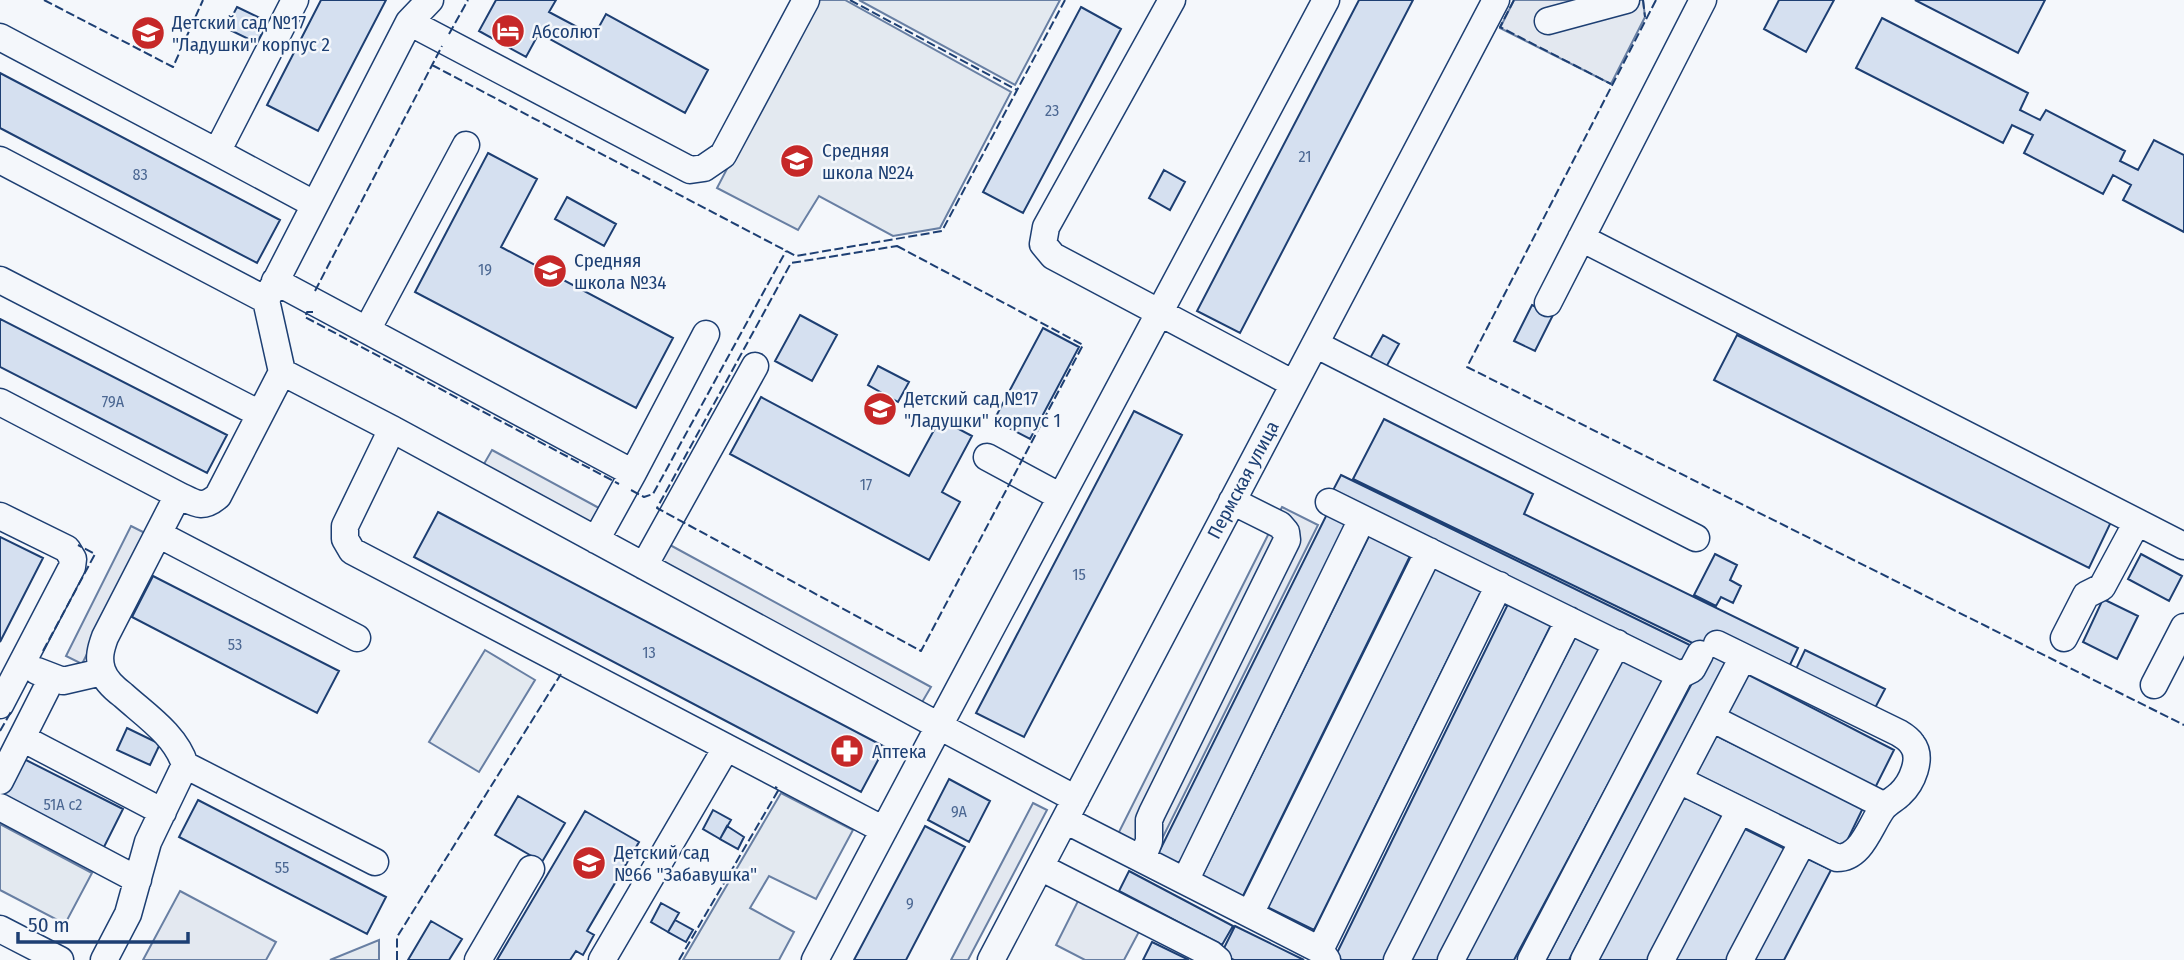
<svg xmlns="http://www.w3.org/2000/svg" width="2184" height="960" font-family="'Fira Sans Condensed',sans-serif">
  <style>
    .green { fill: #e3e9f0; stroke: #687fa3; stroke-width: 2 }
    .parking { fill: #e3e8f0; stroke: #687fa3; stroke-width: 2 }
    .building { fill: #d5e0f0; stroke: #1d3f73; stroke-width: 2 }
    .lines { fill: none; stroke-linecap: round; stroke-linejoin: round }
    .minor-casing { stroke: #1d3f73; stroke-width: 29 }
    .minor { stroke: #f4f7fb; stroke-width: 26 }
    .fence { stroke: #1d3f73; stroke-width: 2; stroke-dasharray: 9 3.5; stroke-linecap: butt }
    .labels { text-anchor: middle; dominant-baseline: central; stroke-width: 5; stroke-linejoin: round; paint-order: stroke }
    .number-label { font-size: 16px; fill: #4b6792 }
    .poi-label { font-size: 19px; fill: #1d3f73; stroke: #f4f7fb; text-anchor: start }
    .street-label { font-size: 19px; fill: #1d3f73; stroke: #f4f7fb }
  </style>
  <rect width="100%" height="100%" fill="#f4f7fb"/>
  <path class="green" d="M815 0H845L1011 92 940 228 893 236 819 196 798 230 717 188Z
    M859 0H1060L1015 85Z
    M485 650 535 680 479 772 429 742Z
    M781 793 853 830 816 899 769 876 750 908 794 932 779 960H683Z
    M0 824 92 873 65 924 0 890Z
    M379 940V960H330Z"/>
  <path class="parking" d="M1514 0H1643L1645 17 1611 84 1500 28Z
    M492 450 599 508 588 528 481 469Z
    M1282 507 1318 525 1155 853 1118 834Z
    M131 526 147 534 82 664 66 656Z
    M670 545 931 687 921 704 660 563Z
    M1033 803 1047 810 968 960H951Z
    M180 891 276 942 266 960H143Z
    M1081 895 1142 926 1124 960H1085L1056 945Z"/>
  <path class="building" d="M321 0H386L318 131 267 105Z
    M496 0H556L549 12 594 36 606 14 708 70 685 113 539 33 526 57 479 31Z
    M1359 0H1413L1240 333 1197 311Z
    M1779 0H1834L1806 52 1764 29Z
    M1915 0H2045L2018 53Z
    M237 7 268 22 257 43 226 28Z
    M1081 7 1121 29 1023 213 983 192Z
    M1882 18 2028 93 2020 110 2040 120 2046 110 2125 151 2120 161 2138 170 2154 140 2184 155V232L2123 200 2131 185 2113 175 2103 194 2024 153 2033 135 2012 125 2003 143 1856 68Z
    M0 73 280 220 257 263 0 128Z
    M488 153 537 179 501 247 673 338 636 408 415 292Z
    M1164 170 1185 182 1170 210 1149 198Z
    M567 197 616 224 604 246 555 219Z
    M1532 305 1553 315 1535 351 1514 341Z
    M800 315 837 335 812 381 775 361Z
    M0 319 227 435 207 473 0 367Z
    M1043 328 1079 347 1030 439 994 420Z
    M1383 335 1399 344 1385 369 1369 360Z
    M1737 335 2111 522 2089 568 1714 380Z
    M878 366 909 382 898 402 868 385Z
    M761 397 909 476 940 419 972 436 942 492 960 502 929 560 730 454Z
    M1134 411 1182 435 1024 737 976 713Z
    M1384 419 1533 494 1524 514 1798 648 1788 669 1707 650 1353 479Z
    M1341 475 1696 648 1686 668 1331 494Z
    M438 512 885 747 861 792 414 557Z
    M1328 512 1348 522 1178 867 1157 856Z
    M1372 530 1413 550 1242 898 1201 878Z
    M0 537 43 558 0 642Z
    M1715 554 1737 565 1730 580 1741 586 1733 603 1721 597 1716 606 1694 595Z
    M2141 554 2182 576 2169 601 2128 579Z
    M1437 563 1484 586 1314 930 1267 907Z
    M153 576 339 671 317 713 132 617Z
    M2103 599 2138 616 2117 659 2083 642Z
    M1509 602 1552 623 1386 960H1342L1335 957Z
    M1578 632 1604 645 1440 960H1408Z
    M1710 649 1728 658 1569 960H1546Z
    M1805 650 1885 689 1875 708 1796 669Z
    M1626 654 1666 676 1514 960H1463Z
    M1745 673 1894 750 1874 790 1724 712Z
    M127 728 160 744 150 765 117 750Z
    M1713 734 1863 808 1844 847 1694 773Z
    M22 758 123 809 103 849 2 798Z
    M949 779 990 801 969 842 928 820Z
    M518 796 565 823 542 862 495 835Z
    M1683 796 1725 818 1651 960H1597Z
    M198 800 386 897 367 934 179 837Z
    M713 810 731 820 720 839 703 829Z
    M585 811 639 842 587 931 594 935 583 955 576 951 570 960H497Z
    M727 826 744 837 738 849 720 839Z
    M925 826 965 847 906 960H854Z
    M1743 828 1787 850 1728 960H1673Z
    M1806 858 1831 870 1784 960H1754Z
    M1129 871 1233 926 1222 945 1119 891Z
    M661 903 679 913 668 932 651 922Z
    M675 920 693 930 686 942 668 932Z
    M431 921 462 939 449 960H408Z
    M1235 926 1304 960H1234L1221 954Z
    M1152 942 1189 960H1143Z"/>
  <g class="lines">
    <g class="minor-casing">
      <path id="minor" d="M1172 0 1046 227 1043 244 1053 256 1294 384
        M1548 21 1626 0
        M409 22 690 170 704 168 723 155 806 0
        M0 37 217 152 295 0
        M217 152 314 204
        M0 160 266 300
        M1581 238 2184 546
        M0 280 260 414
        M275 281 633 473
        M1548 303 1703 0
        M367 330 466 145
        M1315 344 1696 538
        M282 372 392 429 939 726 1326 0
        M0 402 178 495
        M392 429 345 526V539L352 551 884 830
        M987 457 1061 497
        M1329 502 1680 675 1692 669 1700 654
        M0 516 67 549 73 559 72 567 0 705
        M158 534 357 638
        M596 540 633 473 706 334
        M644 566 755 366
        M2064 638 2086 595 2102 587 2137 522
        M37 671 63 681 102 672
        M2154 685 2184 627
        M1711 718 1885 806
        M22 738 163 812
        M185 765 375 862
        M1679 780 1837 858C1862 858 1870 825 1883 808 1888 802 1895 799 1900 794 1912 783 1923 758 1912 744 1909 739 1904 736 1899 733L1717 644
        M0 781 52 678
        M0 807 138 880
        M1065 820 1320 950 1327 960
        M1142 859 1149 841V820L1152 813 1287 540 1286 532 1280 525 1232 501
        M1040 867 1211 954 1218 960
        M1185 881 1362 519
        M1250 914 1429 551
        M0 929 60 960
        M1320 950 1499 585
        M104 960 128 914 148 842 185 765C176 735 145 715 123 695 115 689 105 680 102 670 98 658 101 648 105 637L178 495C195 503 202 510 218 496L282 372 266 300 409 22 430 0
        M478 960 531 869
        M602 960 726 748
        M815 960 939 726 1076 799
        M991 960 1496 0
        M1397 960 1569 620
        M1451 960 1617 643
        M1531 960 1680 675
        M1584 960 1743 657
        M1661 960 1740 810
        M1740 960 1803 841"/>
    </g>
    <use href="#minor" class="minor"/>
    <path class="fence" d="M44 0 173 67 203 0
      M850 0 1017 90
      M1514 0 1500 27 1611 84
      M1643 0 1645 17
      M1656 0 1467 367 2184 725
      M449 34 468 0
      M432 65 796 256 942 231 1065 0
      M897 246 1083 345 921 651 657 508 791 263Z
      M315 291 442 46
      M313 312H307L305 317 619 484
      M631 490 644 497 653 494 786 251
      M43 651 95 554 78 545
      M0 731 12 710
      M397 960V937L561 674
      M679 960 779 789 775 787"/>
  </g>
  <defs>
    <g id="hotel-disc" transform="scale(1.75)"><circle r="9.5" fill="#c62828" stroke="#f4f7fb"/><path d="M-6-4.5h1.5V1H6V5H4.5V3h-9V5H-6ZM-4 0a1.8 1.8 0 1 1 3.6 0ZM.5 0V-2.5h3Q6-2.5 6 0Z" fill="#fff"/></g>
    <g id="school-disc" transform="scale(1.75)"><circle r="9.5" fill="#c62828" stroke="#f4f7fb"/><path d="M0-5L7-2L0 1L-7-2ZM-4 1L0 2.5L4 1V4Q0 6-4 4Z" fill="#fff"/></g>
    <g id="pharmacy-disc" transform="scale(1.75)"><circle r="9.5" fill="#c62828" stroke="#f4f7fb"/><path d="M-2-6h4v4h4v4h-4v4h-4v-4h-4v-4h4Z" fill="#fff"/></g>
  </defs>
  <g fill-rule="evenodd">
    <use href="#hotel-disc" x="508" y="31"/>
    <use href="#school-disc" x="148" y="33"/>
    <use href="#school-disc" x="797" y="161"/>
    <use href="#school-disc" x="550" y="271"/>
    <use href="#school-disc" x="880" y="409"/>
    <use href="#pharmacy-disc" x="847" y="751"/>
    <use href="#school-disc" x="589" y="863"/>
  </g>
  <g class="labels">
    <g class="number-label">
      <text x="1052" y="110">23</text>
      <text x="1305" y="156">21</text>
      <text x="140" y="174">83</text>
      <text x="485" y="269">19</text>
      <text x="113" y="401">79А</text>
      <text x="866" y="484">17</text>
      <text x="1079" y="574">15</text>
      <text x="235" y="644">53</text>
      <text x="649" y="652">13</text>
      <text x="63" y="804">51А с2</text>
      <text x="959" y="811">9А</text>
      <text x="282" y="867">55</text>
      <text x="910" y="903">9</text>
    </g>
    <g class="poi-label">
      <text x="172" y="22">Детский сад №17<tspan x="172" dy="22">"Ладушки" корпус 2</tspan></text>
      <text x="532" y="31">Абсолют</text>
      <text x="822" y="150">Средняя<tspan x="822" dy="22">школа №24</tspan></text>
      <text x="574" y="260">Средняя<tspan x="574" dy="22">школа №34</tspan></text>
      <text x="904" y="398">Детский сад №17<tspan x="904" dy="22">"Ладушки" корпус 1</tspan></text>
      <text x="872" y="751">Аптека</text>
      <text x="614" y="852">Детский сад<tspan x="614" dy="22">№66 "Забавушка"</tspan></text>
    </g>
    <g class="street-label">
      <text transform="translate(1243 480) rotate(-62)">Пермская улица</text>
    </g>
  </g>
  <path d="M18 932v10h170v-10" fill="none" stroke="#1d3f73" stroke-width="3.5"/>
  <text x="28" y="932" font-size="21" fill="#1d3f73" stroke="#f4f7fb" stroke-width="5" paint-order="stroke">50 m</text>
</svg>
